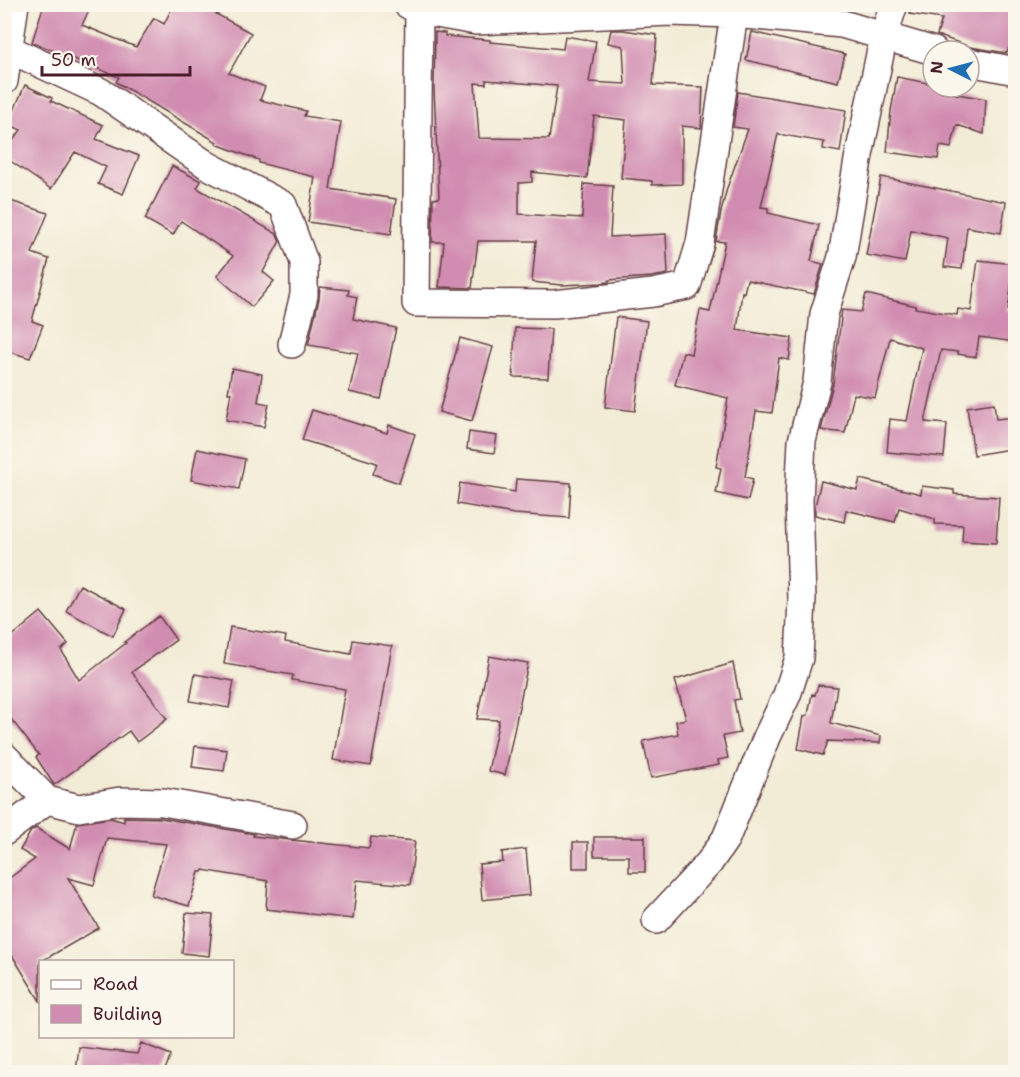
<svg xmlns="http://www.w3.org/2000/svg" width="1020" height="1077" font-family="'Shantell Sans',sans-serif">
  <style>
    .building { fill: #d18db1; fill-rule: evenodd }
    .lines { fill: none; stroke-linecap: round; stroke-linejoin: round }
    .minor-casing { stroke: #633e45; stroke-width: 30 }
    .minor { stroke: #fff; stroke-width: 27 }
  </style>
  <rect width="100%" height="100%" fill="#fbf7ec"/>
  <filter id="ink" filterUnits="userSpaceOnUse"><feTurbulence type="fractalNoise" baseFrequency=".0167" numOctaves="2"/><feDisplacementMap in="SourceGraphic" scale="12" xChannelSelector="R" yChannelSelector="G"/><feConvolveMatrix kernelMatrix="1 2 1 2 8 2 1 2 1" color-interpolation-filters="sRGB"/></filter>
  <filter id="wash" filterUnits="userSpaceOnUse"><feTurbulence type="fractalNoise" baseFrequency=".008" numOctaves="4" result="noise"/><feDisplacementMap in="SourceGraphic" scale="24" xChannelSelector="R" yChannelSelector="G"/><feGaussianBlur stdDeviation="1.35" result="paint"/><feColorMatrix in="noise" values="0 0 0 0 0 0 0 0 0 0 0 0 0 0 0 0 0 1.4 0 .05"/><feComposite in="paint" operator="in"/></filter>
  <g filter="url(#wash)">
    <rect width="100%" height="100%" fill="#f2ecd6"/>
    <g id="blocks">
      <path class="building" d="M44 4H92L82 25 136 47 154 18 164 24 174 4H198L251 33 229 73 265 87 260 100 306 111 304 116 341 122 330 189 396 199 391 234 308 222 315 177 259 163V160L216 144 217 142 116 82 119 77 32 42Z
        M910 4H1016V27L1007 53 970 47 937 35 942 19 910 14Z
        M611 30H623L657 35 653 85 703 87 701 128 682 126V184L652 185V181L621 178 626 120 594 116 587 178 532 172V182L519 183V214L582 218 584 184 613 186 610 237 666 234 668 274 651 277 609 280V282L601 283 562 285 532 282 536 241H478L472 288 439 287 444 242H432L433 199 439 198 434 88 435 32 445 33V36L490 40V42L563 49 565 36 596 41 589 82 625 84 623 46 608 43ZM486 80 557 86 549 139 479 138 475 83 486 84Z
        M752 32 845 54 838 82 746 60Z
        M897 77 933 84V87H940L939 91 986 99 984 134 957 125 951 148 940 146 938 159 887 152 891 111Z
        M25 85 52 98 51 101 103 125 96 139 139 156 123 194 98 184 106 167 75 152 51 189 9 160 10 156 5 151 21 130 8 124Z
        M738 92 846 110 840 152 823 149 824 142 778 134 761 207 768 208V213L819 225 811 261 823 264 814 294 747 280 744 293 742 292 737 330 792 338 789 360 779 358 772 413 756 411 745 477 753 479 748 500 716 493 721 468 716 467 728 398 675 385 683 352 691 354 700 310 710 312 725 242 716 241 721 212 727 188 748 129 733 127Z
        M172 166 201 181 197 188 277 234 280 241 263 272 274 281 252 307 217 276 233 256 181 221 173 235 145 219Z
        M881 177 1006 202 1001 233 967 227 962 269 944 267 948 238 911 230 905 262 866 255Z
        M4 199 48 213 32 253 49 259 32 321 43 325 30 358 4 350Z
        M978 260 1014 264 1008 310 1016 311V342L979 337 976 357 958 354V352L941 350 925 422 947 424 944 457 887 452 890 419 907 421 922 348 890 338 875 398 854 394 845 433 821 430 833 384 842 310 861 312 866 294 916 306 915 308 957 315 958 309 971 311Z
        M320 287 349 290 348 295 357 297 353 319 396 328 381 399 349 392 358 353 308 345 319 299Z
        M616 317 647 321 635 411 605 407Z
        M515 328 551 329 548 378 513 377Z
        M460 338 493 347 472 421 439 412Z
        M232 368 262 374 258 402 269 404 264 427 226 420 231 393H228Z
        M994 403 996 419 1016 417V448L974 455 967 407Z
        M312 410 387 433 389 425 415 434 399 483 373 474 377 463 302 440Z
        M469 432 497 436 494 453 467 449Z
        M197 449 245 459 239 489 191 480Z
        M516 479 571 483 569 518 514 514 457 504 460 483 515 492Z
        M860 479 921 494 922 486 954 490V494L999 497 996 543 962 541 963 525 935 524V519L899 508 895 522 846 510 844 522 815 515V506L821 481 857 490Z
        M80 585 126 609 113 636 66 611Z
        M41 612 68 644 61 650 79 680 126 643 124 642 159 616 176 640 132 672 167 719 137 742 129 731 54 785 36 757 39 755 4 710V643Z
        M230 627 286 636 285 642 351 654 353 640 392 646 371 766 333 760 345 689 292 680 293 675 224 664Z
        M489 656 528 663 505 775 488 771 499 720 477 719Z
        M733 663 740 699 734 700 740 733 723 736 728 758 718 760 719 765 651 778 643 741 678 734 676 721 686 719 675 680Z
        M195 674 234 681 229 708 190 701Z
        M818 685 837 687 831 723 881 736 880 743 828 741 823 755 798 749 804 716 808 715 812 694 815 695Z
        M195 746 227 750 224 771 192 767Z
        M124 817 161 818 254 834 253 836 369 848 371 837 415 841 410 885 357 880 353 919 266 909 268 881 203 870 202 872H199L189 906 151 895 166 844 107 838 94 885 68 878 99 928 40 962V1001L4 942V882L35 859 20 850 31 831 36 828 70 849 77 823 111 818 124 822Z
        M594 837H645V872H629V856H594Z
        M573 842H588V868H573Z
        M526 849 530 895 482 900 479 864 503 862 502 852Z
        M186 913 213 915 209 956 182 953Z
        M141 1043 171 1055 164 1072H76L79 1047 137 1054Z"/>
    </g>
  </g>
  <g filter="url(#ink)">
    <use href="#blocks" fill-opacity="0" stroke="#633e45" stroke-width="1.5"/>
    <g class="lines">
      <g class="minor-casing">
        <path id="minor" d="M407 4 419 11 476 21 670 12 734 14 842 24 934 51
          M419 11 416 303 554 304 653 293 687 286 700 243 734 14
          M9 49 101 92 207 165 283 205 304 262V295L292 344
          M969 62 1016 71
          M4 81 15 4
          M4 756 47 800
          M4 832 47 800 79 808 120 801 163 802 293 825
          M656 920 709 863 726 838 767 737 787 695 799 658 802 600 799 500 802 441 817 382 824 314 842 257 858 160 884 35 894 4"/>
      </g>
      <use href="#minor" class="minor"/>
    </g>
  </g>
  <rect width="1020" height="1077" fill="none" stroke="#fbf7ec" stroke-width="24"/>
  <rect x="39" y="960" width="195" height="78" fill="#fbf7ec" stroke="#b4a19f" stroke-width="1.5"/>
  <rect x="51" y="980" width="30" height="9" fill="#ffffff" stroke="#b4a19f" stroke-width="1.5"/>
  <text x="93" y="990" font-size="18" fill="#4a1f2b">Road</text>
  <rect x="51" y="1005" width="30" height="18" fill="#d18db1" stroke="#b4a19f" stroke-width="1.5"/>
  <text x="93" y="1020" font-size="18" fill="#4a1f2b">Building</text>
  <g transform="translate(951 69) rotate(276)"><circle r="28" fill="#fbf7ec" stroke="#b4a19f" stroke-width="1.5"/>
  <path d="M0-4.5L10 22L0 15L-10 22Z" fill="#1f6fb2"/>
  <text y="-9" font-size="16" font-weight="bold" text-anchor="middle" fill="#4a1f2b">N</text>
  </g>
  <path d="M42 66v9h148v-9" fill="none" stroke="#4a1f2b" stroke-width="3"/>
  <text x="51" y="66" font-size="18" fill="#4a1f2b" stroke="#fbf7ec" stroke-width="4.5" paint-order="stroke">50 m</text>
</svg>
